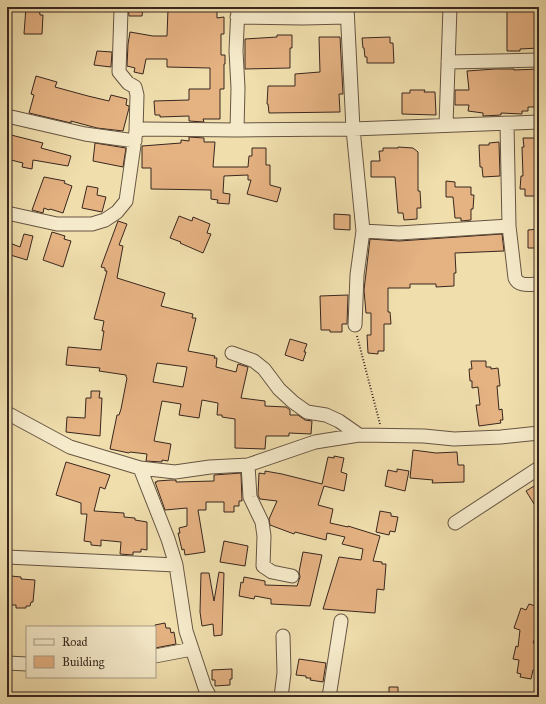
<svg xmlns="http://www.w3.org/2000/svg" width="546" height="704" font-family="'IM FELL Great Primer',serif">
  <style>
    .building { fill: #e5b282; stroke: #38271f; fill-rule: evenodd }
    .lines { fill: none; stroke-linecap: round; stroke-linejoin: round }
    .minor-casing { stroke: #665542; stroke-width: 15 }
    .path { stroke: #38271f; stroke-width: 2; stroke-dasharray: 1 2; stroke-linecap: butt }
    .minor { stroke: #f5eaca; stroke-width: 13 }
  </style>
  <rect width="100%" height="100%" fill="#f0dead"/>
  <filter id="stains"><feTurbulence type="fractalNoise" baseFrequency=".005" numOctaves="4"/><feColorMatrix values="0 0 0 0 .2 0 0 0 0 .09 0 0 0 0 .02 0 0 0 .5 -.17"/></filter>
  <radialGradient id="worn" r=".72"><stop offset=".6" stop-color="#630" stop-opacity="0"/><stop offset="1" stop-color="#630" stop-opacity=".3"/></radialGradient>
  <path class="building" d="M26 7H39L40 15H43L42 34H24Z
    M128 7H143L142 16H129Z
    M173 7H217V18L224 17V34H221V55H225V64H224V89H220V119H203L204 122 189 121V116L160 117V115H155L154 101 189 100V89H210V68L167 67V59H146L143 74 134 72 135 68 127 66 128 44 130 32 153 36H167L168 9H173Z
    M507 7H539V48L520 49V51H507Z
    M277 35H292V48H290V68L245 69V39L277 37Z
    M319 37H340L343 94H339L340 112 269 113 268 104H267L268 86H295V74L320 72Z
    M390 37V43H393L394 63H367V57H365L364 48H363L362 38Z
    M97 51 112 52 111 67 94 65Z
    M495 69H514V70L539 69V107H528V111H522V114L501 113V115L483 116V113L468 111 469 105H455V90H469L467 71Z
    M36 76 57 82 55 87 88 96 109 101 111 95 127 99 126 105 129 106V108L123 131 97 128 71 121V123L29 113 34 95 31 94Z
    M410 90H425L424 92H435L436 115 402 114V93H410Z
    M7 134 43 143 41 148 71 156 68 166 33 160 32 169 22 167 23 163 7 159Z
    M189 137 204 138V142H215L213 167H248L249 156H252V148H266V165H270V185L281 188 277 202 247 194 251 180H248V175L224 176 223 193 230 194 229 204 217 203 218 200 211 199V190L151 189V168H142V146L181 143V140L189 141Z
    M523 138H538L539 141V196H525V189H520L521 176H523L522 147H524Z
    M499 142 500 176 483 177 482 167H480L479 145H489V143Z
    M95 143 126 148 123 167 93 161Z
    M398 147 413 148 418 152V191H420L421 208H417V219L404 220 403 213H398L395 177H371V161H380L379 151H383V148H398Z
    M44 177 65 181 64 183 72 186 63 213 50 209 49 210 44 208 43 213 32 210Z
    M446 181 455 182V187H471V195H474L473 209H471V220L461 221V218H455L453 197H446Z
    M87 186 98 188 97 195 106 197 102 212 82 208Z
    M334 214 350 215V230L334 229Z
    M179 216 192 221 193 217 210 224 207 233 211 234 203 253 180 243 181 242 170 238Z
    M118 221 127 224 119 245 123 246 117 278 165 293 161 306 193 314 192 318H196L188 351 215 356 214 358H217L216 367 236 372 238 364 248 367 241 398 265 401V406L286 407 290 410V415H298L305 420 312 421 311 434 289 433V436H266L265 449 235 448V419L222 417V415H217L218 403 202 400 199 418 179 415 181 404 162 401 154 441 171 444 168 461 162 460V462L146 461 147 454 130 452 129 453 110 449 117 415H119L121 409 127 378 126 377V375L99 371 100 368 66 365 68 347 101 350 104 331H102L104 321 94 319 107 271H105V268L101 267ZM157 363 187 367 183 387 153 382Z
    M539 229V248H528V230Z
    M52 232 65 236 64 239 71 241 63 267 43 260Z
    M24 234 33 236 27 260 7 254V242L20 247Z
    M502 234 504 251 455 253 456 273H454V286L436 287V284H410V288H388V312H390L391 324H384V351H378V354L368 353 367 335H371V313H366L364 290 370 239 399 241Z
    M348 295 347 324H342V332H330V330H321L320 296Z
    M290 339 307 344 304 352H306L303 361 285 355Z
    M471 361H486V367H491V369L498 368 500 386H497L499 410 502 409 503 420H500L501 423 479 426 476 405H480L478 387 472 388V381H470L469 369H472Z
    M91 391H100L99 398H102L100 436 66 432 67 417 85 418 86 398H91Z
    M413 450 436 453 457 452 458 465H464V482L432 483 433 480 410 478Z
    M334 456 344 458 341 472 347 474 344 491 324 486 318 505 333 509 330 523 348 527V526L380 536 373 561 382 562V564H386L384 590 377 589 375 613 323 609 339 557 361 560 363 549 342 544 345 537 327 533 326 540 295 532 294 534 270 525 269 519 277 501 260 499 258 495 259 473 265 474V471L282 474 322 484 328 457 334 458Z
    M66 462 110 475 105 489 100 487 94 511 124 513V517L135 518V520L147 522V550L141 549V552H133V555L120 554 121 542 101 540V546L91 545V542L84 541 87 514H81V503L56 495Z
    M397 469 409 471 405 491 385 486 388 470 397 472Z
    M241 473 242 501H239V506H234V512H224V502H206V510H198L205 552 185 555 184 549 182 550 178 533H180L179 528 187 526V508L165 510 155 482H157V481L171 480H176V482L214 481V475Z
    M539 483V512L526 491Z
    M380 511 391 513V516L398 517 395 532 390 531 389 535 376 532Z
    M224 541 248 546 245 566 220 562Z
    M303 552 322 555 310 606 271 604V599L255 596 254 599 239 596 241 582 243 583 244 577 265 581V585L297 586 300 577 299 572Z
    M219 572 224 573 222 635 214 636 213 624 202 626 200 612 201 573H209L214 601Z
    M11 576 21 577V579L35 580 33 602H31L30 606H26V608H16V605H9Z
    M529 604 539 607V628L533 643 539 644V671L533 670 531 679 520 677 521 674 517 673 519 660 513 659 516 646 518 647 520 630 514 628 521 608 526 610Z
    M165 623 166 628H170L171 633 174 632 176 644 155 648V625Z
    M299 659 326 663 323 682 310 680 311 678H306V676L296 675Z
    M232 669V679H230V685L215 686V680H212V670Z
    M389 687H398V697H389Z"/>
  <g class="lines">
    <g class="minor-casing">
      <path id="minor" d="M120 7 121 10 119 72 128 83 135 87 137 95 136 131
        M347 7 353 129 363 231 399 233 509 226 507 124
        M237 17 303 18 347 17
        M448 62 539 60
        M7 116 85 134 135 141
        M446 125 450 7
        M237 130 238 88 236 51 238 7
        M7 213 57 224H92L105 220 117 212 126 201 136 131 144 129 237 130 353 129 539 122
        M509 226 515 278C519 287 530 284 539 284
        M355 325 357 275 363 231
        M232 353 254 361 264 369 279 389 293 402 307 412 326 415 339 421 359 435
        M7 413 70 447 140 468 175 472 210 467 248 465 315 442 359 435 424 436 454 439 501 437 539 433
        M248 465 250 497 262 522 264 536 263 566 272 572 292 576
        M140 468 168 539 176 565 186 631 205 688 210 697
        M455 523 539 468
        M7 557 176 565
        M155 656 192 649
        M7 663 27 664
        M281 697 284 673 283 636
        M329 697 341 621"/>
    </g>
    <path class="path" d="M357 336 380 424"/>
    <use href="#minor" class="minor"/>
  </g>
  <rect width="546" height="704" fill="none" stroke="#f0dead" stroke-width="24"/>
  <rect x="8" y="8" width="530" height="688" fill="none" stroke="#38271f" stroke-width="2"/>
  <rect x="12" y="12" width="522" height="680" fill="none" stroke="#38271f"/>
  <rect x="26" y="626" width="130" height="52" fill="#f5eaca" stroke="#a99c86"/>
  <rect x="34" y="639" width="20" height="6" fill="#f5eaca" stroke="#a99c86"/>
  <text x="62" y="646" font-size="12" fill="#38271f">Road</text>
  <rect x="34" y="656" width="20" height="12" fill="#e5b282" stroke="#a99c86"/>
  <text x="62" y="666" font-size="12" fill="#38271f">Building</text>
  <rect width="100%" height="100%" filter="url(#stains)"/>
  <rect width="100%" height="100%" fill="url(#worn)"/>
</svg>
